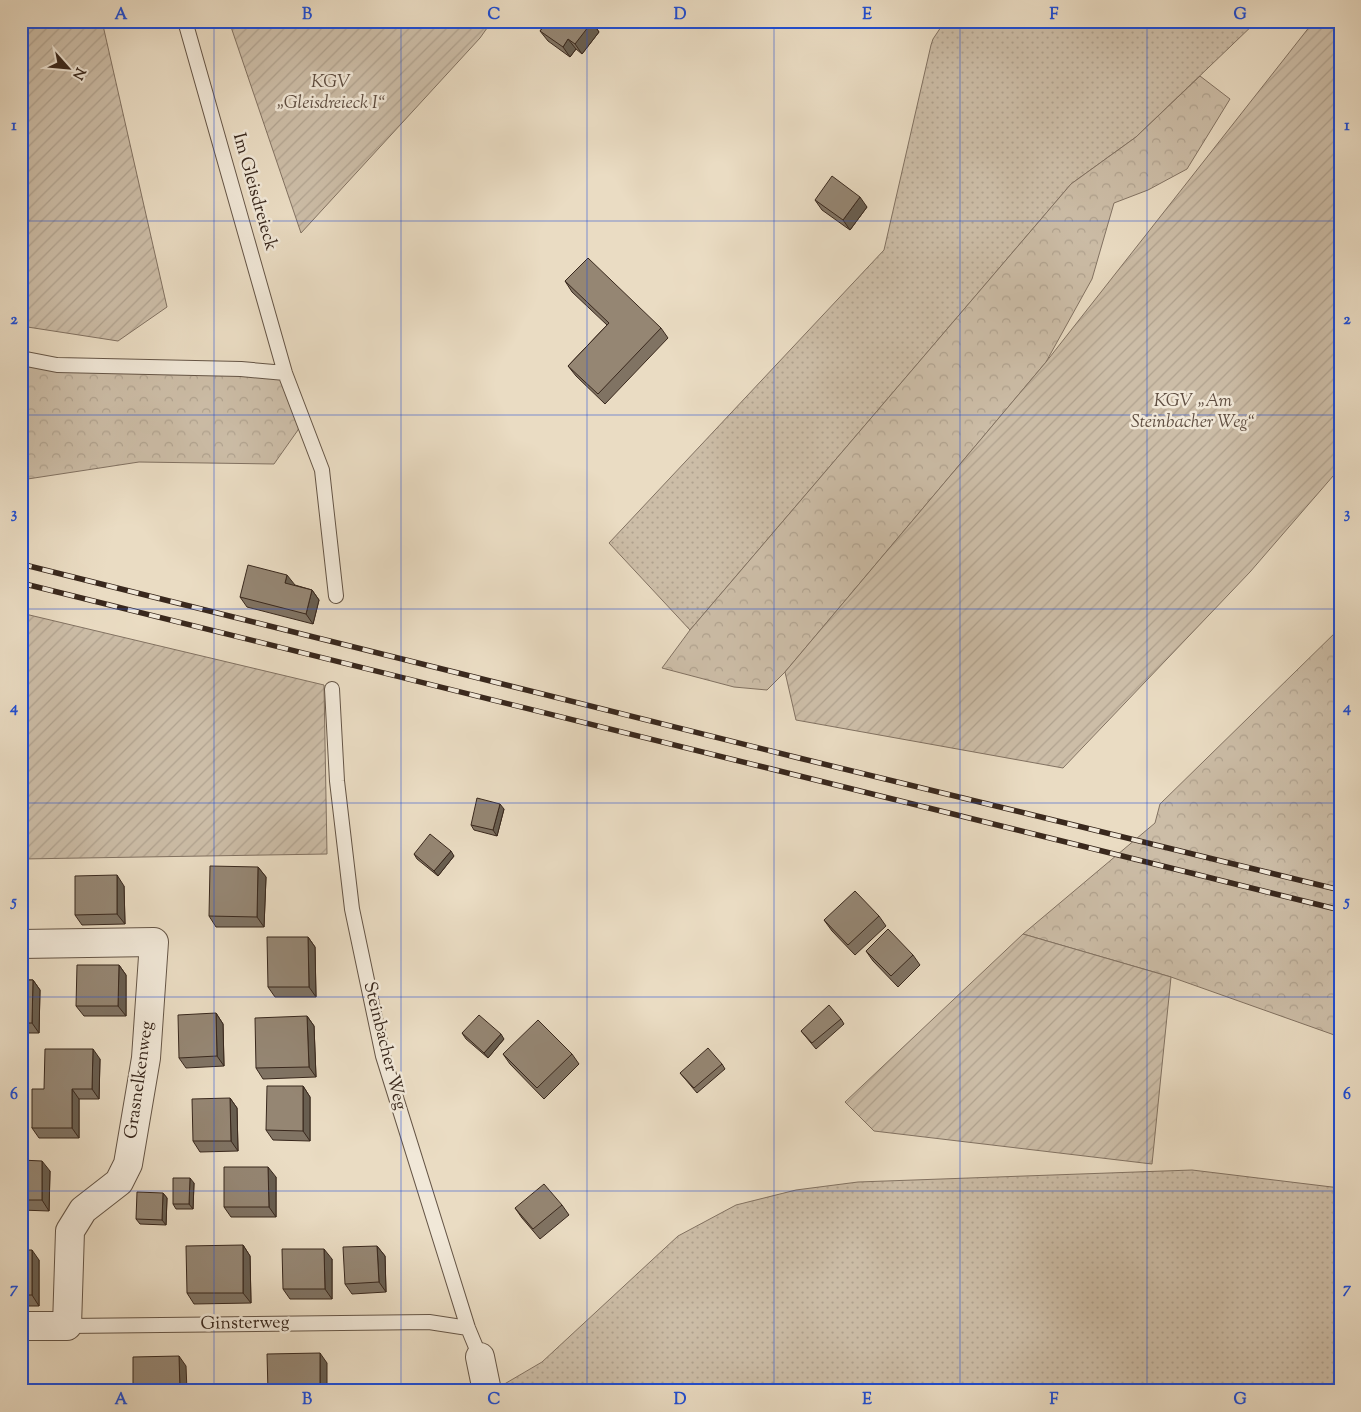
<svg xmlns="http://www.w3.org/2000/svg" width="1361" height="1412" font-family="'Sorts Mill Goudy',serif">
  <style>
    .grass { fill: url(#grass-dots); stroke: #827262 }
    .forest { fill: url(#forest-crowns); stroke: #827262 }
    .garden { fill: url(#garden-furrows); stroke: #827262 }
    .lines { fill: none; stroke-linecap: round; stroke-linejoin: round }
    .lane-casing { stroke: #655546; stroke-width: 16 }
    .street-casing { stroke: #655546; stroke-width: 30 }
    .lane { stroke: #f1e8d8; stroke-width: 14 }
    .street { stroke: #f1e8d8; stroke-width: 28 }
    .rail-casing { stroke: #39281d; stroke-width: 5.5 }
    .rail { stroke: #f1e8d8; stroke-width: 4; stroke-dasharray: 11; stroke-linecap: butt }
    .wall { fill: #807363; stroke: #39281d }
    .shaded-wall { fill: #685e50; stroke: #39281d }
    .building { fill: #958673; stroke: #39281d }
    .grid { fill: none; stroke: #1d4ed8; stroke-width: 1; stroke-opacity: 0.55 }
    .labels { text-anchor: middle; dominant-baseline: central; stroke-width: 5; stroke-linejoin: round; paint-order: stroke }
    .park-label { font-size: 18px; font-style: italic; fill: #5e4d40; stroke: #f1e8d8 }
    .street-label { font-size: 18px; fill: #39281d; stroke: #f1e8d8 }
    .neatline { fill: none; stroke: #1d4ed8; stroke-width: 2 }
    .grid-label { font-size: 16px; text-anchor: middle; font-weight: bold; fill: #1d4ed8 }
  </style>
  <defs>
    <pattern id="grass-dots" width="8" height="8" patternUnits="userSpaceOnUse" patternTransform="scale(1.25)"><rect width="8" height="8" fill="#ccbda7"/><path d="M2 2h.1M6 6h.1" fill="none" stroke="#b0a28f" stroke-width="1.8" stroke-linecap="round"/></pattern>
    <pattern id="forest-crowns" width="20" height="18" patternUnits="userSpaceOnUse" patternTransform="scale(1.25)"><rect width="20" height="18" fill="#ccbda7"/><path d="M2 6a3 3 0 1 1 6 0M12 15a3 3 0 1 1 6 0" fill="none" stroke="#b0a28f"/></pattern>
    <pattern id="garden-furrows" width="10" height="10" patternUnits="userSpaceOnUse" patternTransform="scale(1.25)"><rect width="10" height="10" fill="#ccbda7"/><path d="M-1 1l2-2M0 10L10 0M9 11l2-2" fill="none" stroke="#b0a28f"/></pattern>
  </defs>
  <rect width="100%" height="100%" fill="#eadcc3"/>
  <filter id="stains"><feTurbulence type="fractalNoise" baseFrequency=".004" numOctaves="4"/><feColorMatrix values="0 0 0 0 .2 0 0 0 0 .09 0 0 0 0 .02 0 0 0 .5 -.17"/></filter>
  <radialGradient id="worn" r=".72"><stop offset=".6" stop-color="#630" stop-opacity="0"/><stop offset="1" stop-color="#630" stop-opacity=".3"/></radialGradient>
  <path class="grass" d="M945 21H1257L1136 137 1071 184 690 630 609 543 884 250 931 45 933 39Z
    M1192 1170 1340 1188V1391H502L501 1386 542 1362 678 1236 736 1205 796 1190 858 1182Z"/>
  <path class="forest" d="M1200 76 1230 99 1187 169 1148 190 1114 203 1092 279 1046 362 785 672 767 690 734 687 662 668 690 630 1071 184 1136 137Z
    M21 358 285 373 302 417 298 430 274 464 139 462 21 480Z
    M1340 628V1037L1171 977 1023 934 1155 823 1160 804Z"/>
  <path class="garden" d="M21 21H102L167 307 118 341 21 326Z
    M229 21H492L480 38 301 233Z
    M1314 21H1340V468L1250 572 1063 768 796 720 785 672 1046 362Z
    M21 613 324 685 327 854 21 859Z
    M1023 934 1171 977 1152 1164 874 1131 845 1102Z"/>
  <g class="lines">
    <g class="lane-casing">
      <path id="lane" d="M185 21 285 373 322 470 336 596
        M21 358 57 365 241 369 285 373
        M332 689 337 781 352 909 383 1056 468 1328 480 1357
        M67 1326 429 1322 468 1328"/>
    </g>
    <g class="street-casing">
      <path id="street" d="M21 944 154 942 146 1058 128 1164 119 1182 83 1210 70 1231 67 1326H21
        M480 1357 487 1391"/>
    </g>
    <use href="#lane" class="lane"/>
    <use href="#street" class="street"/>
    <g class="rail-casing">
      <path id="rail" d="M21 564 799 758 1340 890
        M21 583 1340 910"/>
    </g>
    <use href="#rail" class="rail"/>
  </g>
  <path class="wall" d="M548 21H592V22L599 32 582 54 576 49 570 57 548 41 540 31Z
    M815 200 867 207 850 230 822 210Z
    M565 281 661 328 668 338 605 404 576 376 568 366 607 325 572 292Z
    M295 585 312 590 319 600 313 624 247 607 240 597Z
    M504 809 497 836 474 830 471 825Z
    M414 854 454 856 438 876 417 859Z
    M258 867 266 877 264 927H216L209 916Z
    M124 886 125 924 82 925 75 915Z
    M879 916 886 926 855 955 832 931 824 920Z
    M308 937 315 947 316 997H275L268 987Z
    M866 951 913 955 920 965 898 987 873 961Z
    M119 965 126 975V1016H84L76 1006Z
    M21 980H33L40 990 39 1033H21Z
    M216 1013 223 1024 224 1066 186 1068 179 1058Z
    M307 1016 314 1026 316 1077 263 1079 256 1068Z
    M841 1019 844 1024 816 1049 801 1031Z
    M462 1033 504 1039 488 1058 466 1039Z
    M503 1054H572L579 1064 544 1099 510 1064Z
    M100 1059 99 1099H79V1138H39L32 1128 44 1089Z
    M722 1064 725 1069 697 1093 680 1073Z
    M303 1086 310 1097V1141L273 1140 266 1130Z
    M230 1098 237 1108 238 1151 200 1152 193 1141Z
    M21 1160 50 1171 49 1211 21 1210Z
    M276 1177V1217H231L224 1207Z
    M194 1183 193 1209H176L173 1204Z
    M163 1193 167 1198 166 1225 140 1224 136 1219Z
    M562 1205 569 1215 540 1239 522 1218 515 1208Z
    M243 1245 250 1256 251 1303 194 1304 187 1293Z
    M377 1246 385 1256 386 1292 352 1294 345 1284Z
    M21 1250 39 1260V1306H21Z
    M332 1259V1299H290L283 1289Z"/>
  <path class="shaded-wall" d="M587 21H592V22L599 32 582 54 575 44Z
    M568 39 576 49 570 57 563 47Z
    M860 197 867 207 850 230 843 220Z
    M287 575 295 585 292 594 285 583Z
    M312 590 319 600 313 624 306 614Z
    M500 804 504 809 497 836 493 830Z
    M451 851 454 856 438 876 434 871Z
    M258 867 266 877 264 927 257 917Z
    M117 875 124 886 125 924 117 914Z
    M308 937 315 947 316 997 309 987Z
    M119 965 126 975V1016L118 1006Z
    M33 980 40 990 39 1033 32 1023Z
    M216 1013 223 1024 224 1066 217 1056Z
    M307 1016 314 1026 316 1077 309 1067Z
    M501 1034 504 1039 488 1058 484 1053Z
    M93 1049 100 1059 99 1099 92 1089Z
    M303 1086 310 1097V1141L303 1131Z
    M72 1089 79 1099V1138L72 1128Z
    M230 1098 237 1108 238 1151 231 1141Z
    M42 1161 50 1171 49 1211 42 1200Z
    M268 1167 276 1177V1217L269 1207Z
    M190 1178 194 1183 193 1209 189 1204Z
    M163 1193 167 1198 166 1225 162 1220Z
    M243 1245 250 1256 251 1303 243 1293Z
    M377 1246 385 1256 386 1292 379 1282Z
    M324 1249 332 1259V1299L325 1289Z
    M32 1250 39 1260V1306L32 1295Z
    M320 1353 327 1363V1391H320Z
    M179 1356 186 1366 187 1391H180Z"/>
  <path class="building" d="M548 21H591L592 22 575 44 568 39 563 47 540 31Z
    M832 176 860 197 843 220 815 200Z
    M588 258 661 328 598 394 568 366 609 323 565 281Z
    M248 565 287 575 285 583 312 590 306 614 240 597Z
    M477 798 500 804 493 830 471 825Z
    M430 834 451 851 434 871 414 854Z
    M210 866 258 867 257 917 209 916Z
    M117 875V914L75 915V876Z
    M855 891 879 916 848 945 824 920Z
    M888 929 913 955 891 976 866 951Z
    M267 937H308L309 987H268Z
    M77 965H119L118 1006H76Z
    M21 980H33L32 1023H21Z
    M829 1005 841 1019 812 1043 801 1031Z
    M216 1013 217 1056 179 1058 178 1015Z
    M479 1015 501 1034 484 1053 462 1033Z
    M307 1016 309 1067 256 1068 255 1018Z
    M538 1020 572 1054 537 1088 503 1054Z
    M708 1048 722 1064 694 1088 680 1073Z
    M45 1049H93L92 1089H72V1128H32V1089H44Z
    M267 1086H303V1131L266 1130Z
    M230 1098 231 1141H193L192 1099Z
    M21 1160 42 1161V1200H21Z
    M224 1167H268L269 1207H224Z
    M173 1178H190L189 1204H173Z
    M544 1184 562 1205 533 1229 515 1208Z
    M137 1192 163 1193 162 1220 136 1219Z
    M243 1245V1293H187L186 1246Z
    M377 1246 379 1282 345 1284 343 1247Z
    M282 1249H324L325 1289H283Z
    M21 1250H32V1295H21Z
    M320 1353V1391H268L267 1354Z
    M179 1356 180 1391H133V1357Z"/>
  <path class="grid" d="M214 21V1391M401 21V1391M587 21V1391M774 21V1391M960 21V1391M1147 21V1391M21 221H1340M21 415H1340M21 609H1340M21 803H1340M21 997H1340M21 1191H1340"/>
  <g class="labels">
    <g class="park-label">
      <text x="331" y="83">KGV<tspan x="331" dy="21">„Gleisdreieck I“</tspan></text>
      <text x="1193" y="402">KGV „Am<tspan x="1193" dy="21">Steinbacher Weg“</tspan></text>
    </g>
    <g class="street-label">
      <text transform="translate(254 192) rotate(74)">Im Gleisdreieck</text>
      <text transform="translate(384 1046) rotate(76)">Steinbacher Weg</text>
      <text transform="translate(140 1080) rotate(-82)">Grasnelkenweg</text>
      <text transform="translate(245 1324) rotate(-1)">Ginsterweg</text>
    </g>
  </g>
  <rect width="1361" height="1412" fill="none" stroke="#eadcc3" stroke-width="55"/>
  <g transform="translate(68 68) rotate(117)" stroke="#f1e8d8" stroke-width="4" paint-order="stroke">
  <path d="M0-4L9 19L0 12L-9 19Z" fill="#39281d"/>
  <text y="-8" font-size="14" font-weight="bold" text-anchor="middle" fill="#39281d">N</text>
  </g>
  <rect x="28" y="28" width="1306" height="1356" class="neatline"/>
  <g class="grid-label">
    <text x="121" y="19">A</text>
    <text x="307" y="19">B</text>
    <text x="494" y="19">C</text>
    <text x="680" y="19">D</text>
    <text x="867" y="19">E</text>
    <text x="1054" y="19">F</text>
    <text x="1240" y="19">G</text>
    <text x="14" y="130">1</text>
    <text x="1347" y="130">1</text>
    <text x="14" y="324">2</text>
    <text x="1347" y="324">2</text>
    <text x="14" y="518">3</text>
    <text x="1347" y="518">3</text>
    <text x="14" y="712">4</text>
    <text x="1347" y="712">4</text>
    <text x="14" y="906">5</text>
    <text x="1347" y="906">5</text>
    <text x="14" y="1099">6</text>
    <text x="1347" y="1099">6</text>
    <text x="14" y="1293">7</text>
    <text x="1347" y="1293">7</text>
    <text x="121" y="1404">A</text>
    <text x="307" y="1404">B</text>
    <text x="494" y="1404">C</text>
    <text x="680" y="1404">D</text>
    <text x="867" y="1404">E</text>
    <text x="1054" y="1404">F</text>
    <text x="1240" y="1404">G</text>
  </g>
  <rect width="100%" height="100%" filter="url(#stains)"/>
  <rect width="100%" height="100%" fill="url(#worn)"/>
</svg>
